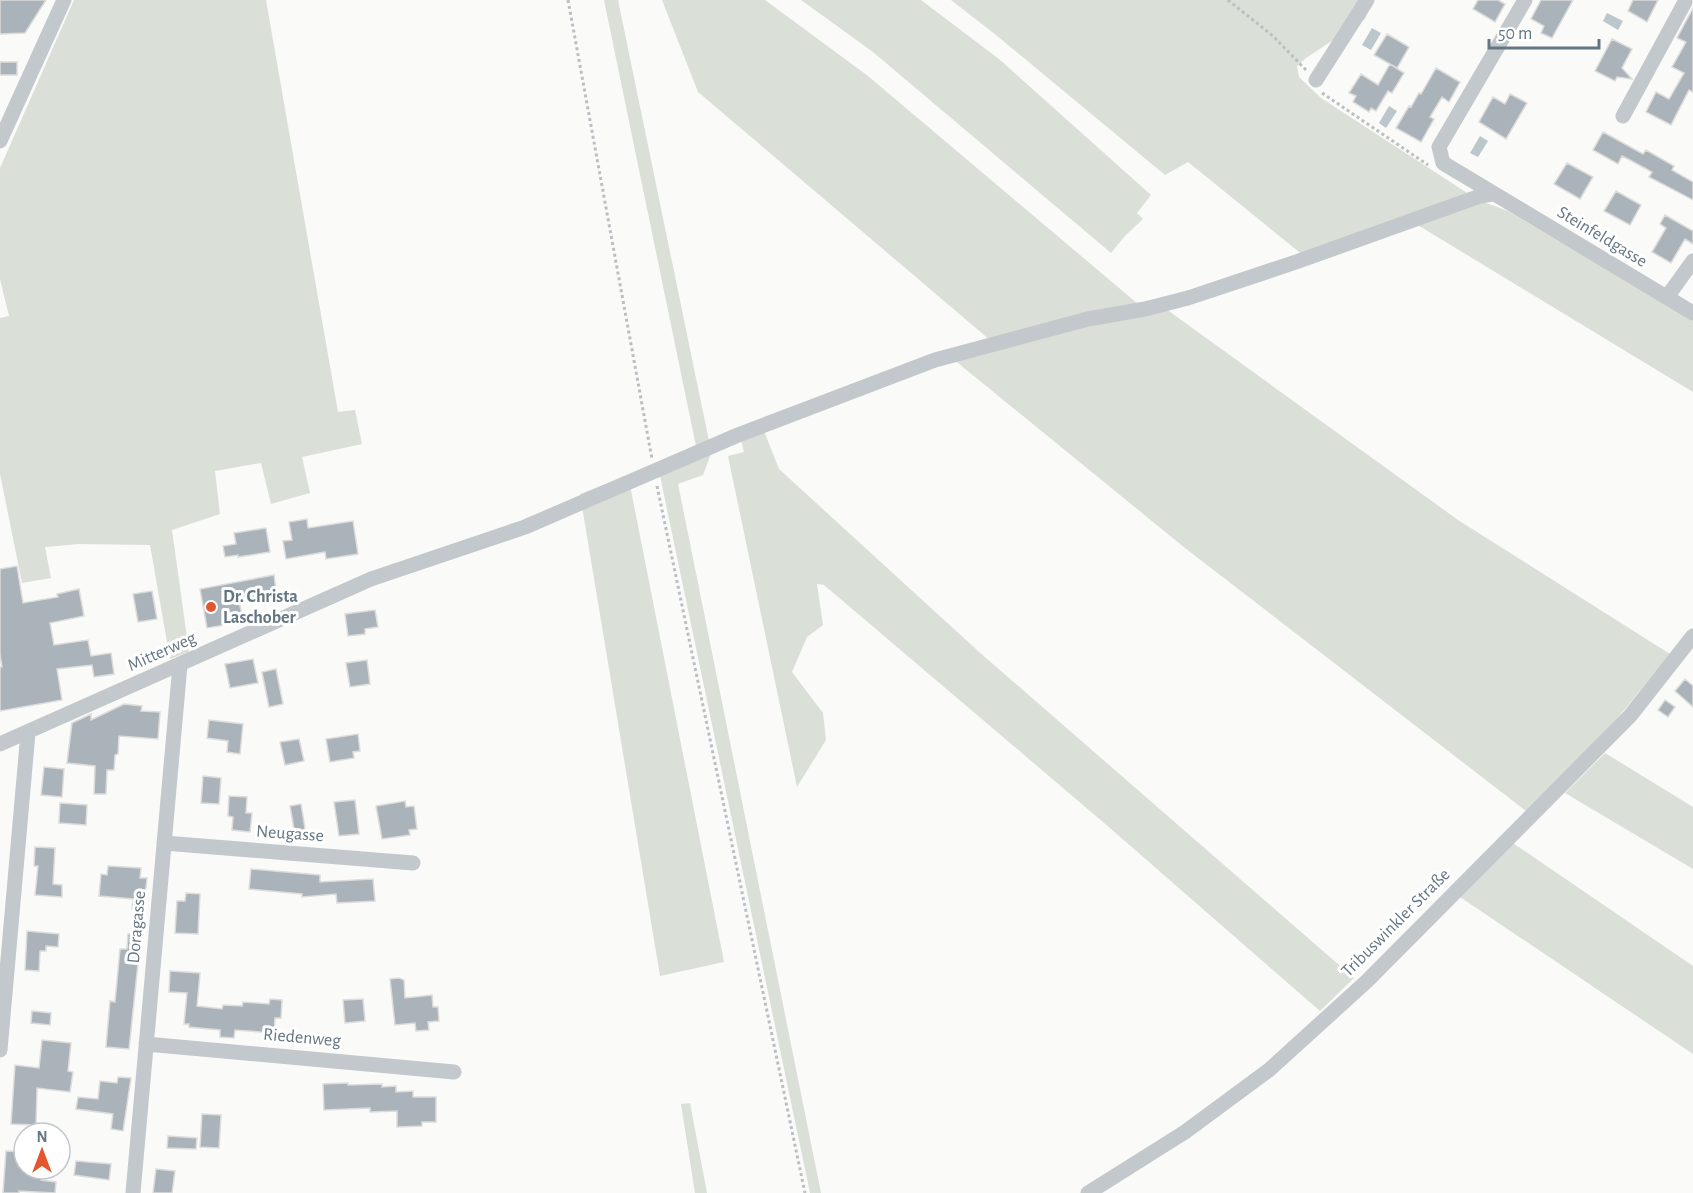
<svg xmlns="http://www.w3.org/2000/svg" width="1693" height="1193" font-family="'Alegreya Sans',sans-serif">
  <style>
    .green { fill: #dadfd7 }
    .water { fill: #bbc7cb }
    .building { fill: #aab3b9; stroke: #dcdcda; stroke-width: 1.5 }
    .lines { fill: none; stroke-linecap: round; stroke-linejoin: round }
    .path { stroke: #bbbfc2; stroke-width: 3; stroke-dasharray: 3 3; stroke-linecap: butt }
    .minor { stroke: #c3c8cc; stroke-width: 15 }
    .poi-dot { fill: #e4572e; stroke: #fff; stroke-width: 2 }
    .labels { text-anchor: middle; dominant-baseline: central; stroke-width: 6; stroke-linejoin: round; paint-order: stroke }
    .street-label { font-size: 18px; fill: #657683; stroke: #fff }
    .poi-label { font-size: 18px; font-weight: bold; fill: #657683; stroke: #fff; text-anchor: start }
  </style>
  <rect width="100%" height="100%" fill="#fafaf8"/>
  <path class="green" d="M74 0H266L338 412 355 410 362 444 302 457 310 493 271 504 261 463 215 471 220 514 172 530 189 652 170 659 150 545 79 544 45 547 51 578 22 583 0 474V318L9 316 0 279V168Z
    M604 0H618L709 441 696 446Z
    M662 0H765L868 76 1138 304 990 340 698 92Z
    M801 0H921L999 59 1151 195 1137 213 1143 219 1125 236 1111 253 873 52Z
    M951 0H1373L1365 19 1306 58 1297 66 1299 77 1321 98 1478 200 1508 211 1693 320V392L1416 224 1309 260 1188 162 1165 175 996 35Z
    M1166 309 1458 520 1670 654 1611 726 1526 811 1185 548 953 359 1065 327Z
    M764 431 779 469 978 651 1354 978 1320 1011 1103 822 824 585 817 584 823 625 807 637 792 672 823 713 826 740 797 787 728 456 744 452 740 437Z
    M712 451 703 475 678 484 821 1193H810L659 471Z
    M628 475 724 962 660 976 580 494Z
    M1605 753 1693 807V869L1565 793Z
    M1513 843 1693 966V1054L1460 897Z
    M690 1103 707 1193H695L681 1104Z"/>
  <path class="water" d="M1607 13 1623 21 1618 30 1603 21Z
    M1372 28 1381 33 1371 50 1362 45Z
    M1389 106 1397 111 1386 128 1379 123Z
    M1480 136 1488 141 1478 157 1470 153Z"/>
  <path class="building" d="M0 0H46L25 33 0 34Z
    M1478 0H1498L1505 4 1495 22 1473 9Z
    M1541 0H1573L1552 38 1541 33 1544 26 1531 19Z
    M1633 0H1658L1647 22 1628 11Z
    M1693 8V92L1689 90 1671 125 1646 112 1656 92 1669 99 1684 73 1672 67 1686 42 1677 38Z
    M1387 34 1409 47 1397 68 1374 55Z
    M1612 39 1632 49 1622 68 1632 79 1617 77 1615 81 1595 71Z
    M0 62H17V75H0Z
    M1390 64 1404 73 1392 93 1388 91 1376 111 1371 108 1369 112 1353 102 1356 96 1349 93 1361 74 1378 85Z
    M1436 68 1460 82 1449 102 1442 97 1430 117 1434 119 1421 142 1396 128 1409 106 1411 107 1419 93 1421 94Z
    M1510 94 1527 103 1506 139 1479 122 1493 97 1505 104Z
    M1603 132 1643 154 1646 150 1674 166 1672 170 1693 182V200L1649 177 1652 172 1628 159 1622 156 1618 164 1593 150Z
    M1567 163 1593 177 1580 199 1554 184Z
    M1616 191 1641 205 1630 225 1604 211Z
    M1665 215 1693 231V244L1685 239 1671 263 1652 252 1666 228 1660 224Z
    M307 519 308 528 353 521 358 554 326 559 325 552 286 559 283 541 292 540 289 522Z
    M266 528 270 552 238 557V555L225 557 223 546 236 544 234 533Z
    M17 566 23 603 58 597 57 594 79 589 84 616 50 623 54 645 88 640 91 656 111 653 114 674 94 677 92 665 57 669 62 700 0 711V667H2L0 654V569Z
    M274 575 276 590 258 593V599L239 602 244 622 207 628 200 589Z
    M152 591 157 619 138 622 133 594Z
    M375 610 378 627 365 629V634L348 636 345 614Z
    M253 659 258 683 230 688 225 664Z
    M367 660 370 684 350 687 346 663Z
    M276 669 283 704 269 707 262 672Z
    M1685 679 1693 686V707L1675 691Z
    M1665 700 1675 707 1668 717 1658 710Z
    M124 704 142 706 141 711 160 712 158 739 119 736 118 754 115 755 114 770H107L106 794H94L95 766 67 763 72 723 91 714V720Z
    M209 720 243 724 240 754 227 752 228 741 207 738Z
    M358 734 360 751 353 752 354 758 330 762 326 739Z
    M299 739 304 761 285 765 280 742Z
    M44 767 64 769 62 797 41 795Z
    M203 776 221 778 219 804 201 803Z
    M229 796 247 797 246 813H252L250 832 232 830 233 817 228 816Z
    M355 800 359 834 339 836 334 802Z
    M405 801 406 807 414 806 417 829 409 830 410 835 382 839 376 806Z
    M60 803 87 805 86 825 59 823Z
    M301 804 307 841H296L290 806Z
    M35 847 55 848 53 884 62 885V897L35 895 38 866H34Z
    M108 866 141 868 140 878H147L129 1049 106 1047 110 1001 115 1002 120 949H127L128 934H132L134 910 132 909 133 899 99 896 101 874 107 875Z
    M251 869 320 875V882L373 879 375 901 337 903 336 894 302 897V894L249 889Z
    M186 893 200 894 198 934 175 933 177 901H185Z
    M27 931 59 934 58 947 46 946V951H40L39 971 25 970Z
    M170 971 200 973 197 1006 222 1009 223 1005 242 1006 243 1002 269 1004 270 999 282 1000 281 1018H275L274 1033 235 1030 234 1038 220 1037V1030L189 1027V1024H184L187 993 169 992Z
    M399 978 404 980 405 998 432 995 433 1007H438L439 1021 428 1022 429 1030 416 1031 415 1023 395 1025 390 979Z
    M363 999 365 1021 345 1023 343 1000Z
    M32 1011 51 1013 50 1025 31 1023Z
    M42 1040 71 1043 68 1071 73 1072 70 1092 37 1088 36 1125 11 1124 15 1065 39 1068Z
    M118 1077 131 1078 123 1131 111 1129 113 1114 76 1109 78 1097 98 1099 100 1081 117 1083Z
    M348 1083V1085L382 1084V1087L396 1086V1092L413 1091V1097H436V1122H422V1126L397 1127V1111L370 1112V1108L324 1110 323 1084Z
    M202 1114 221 1115 219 1148 200 1147Z
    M168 1136 197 1138 196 1149 167 1148Z
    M6 1151 24 1152V1169L42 1170 41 1180 56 1182 55 1193 19 1191V1193H3Z
    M76 1161 111 1164 109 1180 74 1175Z
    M156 1169 175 1171 172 1193H153Z"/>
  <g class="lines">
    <path class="path" d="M568 0 652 459
      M1228 0 1273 36 1307 71
      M1322 93 1428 165
      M657 486 805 1193"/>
    <path class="minor" d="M1525 0 1439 147 1443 163 1693 313
      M1316 80 1367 0
      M1623 116 1685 2
      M0 141 64 0
      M1667 297 1693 261
      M0 744 371 579 525 527 738 435 935 360 1088 319 1145 309 1188 298 1296 262 1480 196 1492 194
      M164 843 413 863
      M146 1044 454 1072
      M0 1050 28 733
      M133 1193 180 665
      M1088 1193 1185 1132 1269 1070 1367 981 1630 716 1693 636"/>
  </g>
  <circle class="poi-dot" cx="211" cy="607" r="6"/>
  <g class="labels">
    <g class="street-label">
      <text transform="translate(1602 237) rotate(31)">Steinfeldgasse</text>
      <text transform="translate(162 652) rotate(-24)">Mitterweg</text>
      <text transform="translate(290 834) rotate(4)">Neugasse</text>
      <text transform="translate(1396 923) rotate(-45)">Tribuswinkler Straße</text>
      <text transform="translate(137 927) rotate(-85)">Doragasse</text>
      <text transform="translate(302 1038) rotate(5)">Riedenweg</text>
    </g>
    <g class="poi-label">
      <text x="223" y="597">Dr. Christa<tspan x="223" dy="21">Laschober</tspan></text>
    </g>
  </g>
  <g transform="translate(42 1151)"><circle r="28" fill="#ffffff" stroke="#c1c8cd" stroke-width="1.5"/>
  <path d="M0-4.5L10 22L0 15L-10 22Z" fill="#e4572e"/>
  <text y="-9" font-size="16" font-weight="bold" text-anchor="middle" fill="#657683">N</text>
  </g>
  <path d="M1489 39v9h110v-9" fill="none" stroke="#657683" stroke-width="3"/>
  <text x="1498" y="39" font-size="18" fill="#657683" stroke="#ffffff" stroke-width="4.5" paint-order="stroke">50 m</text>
</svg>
